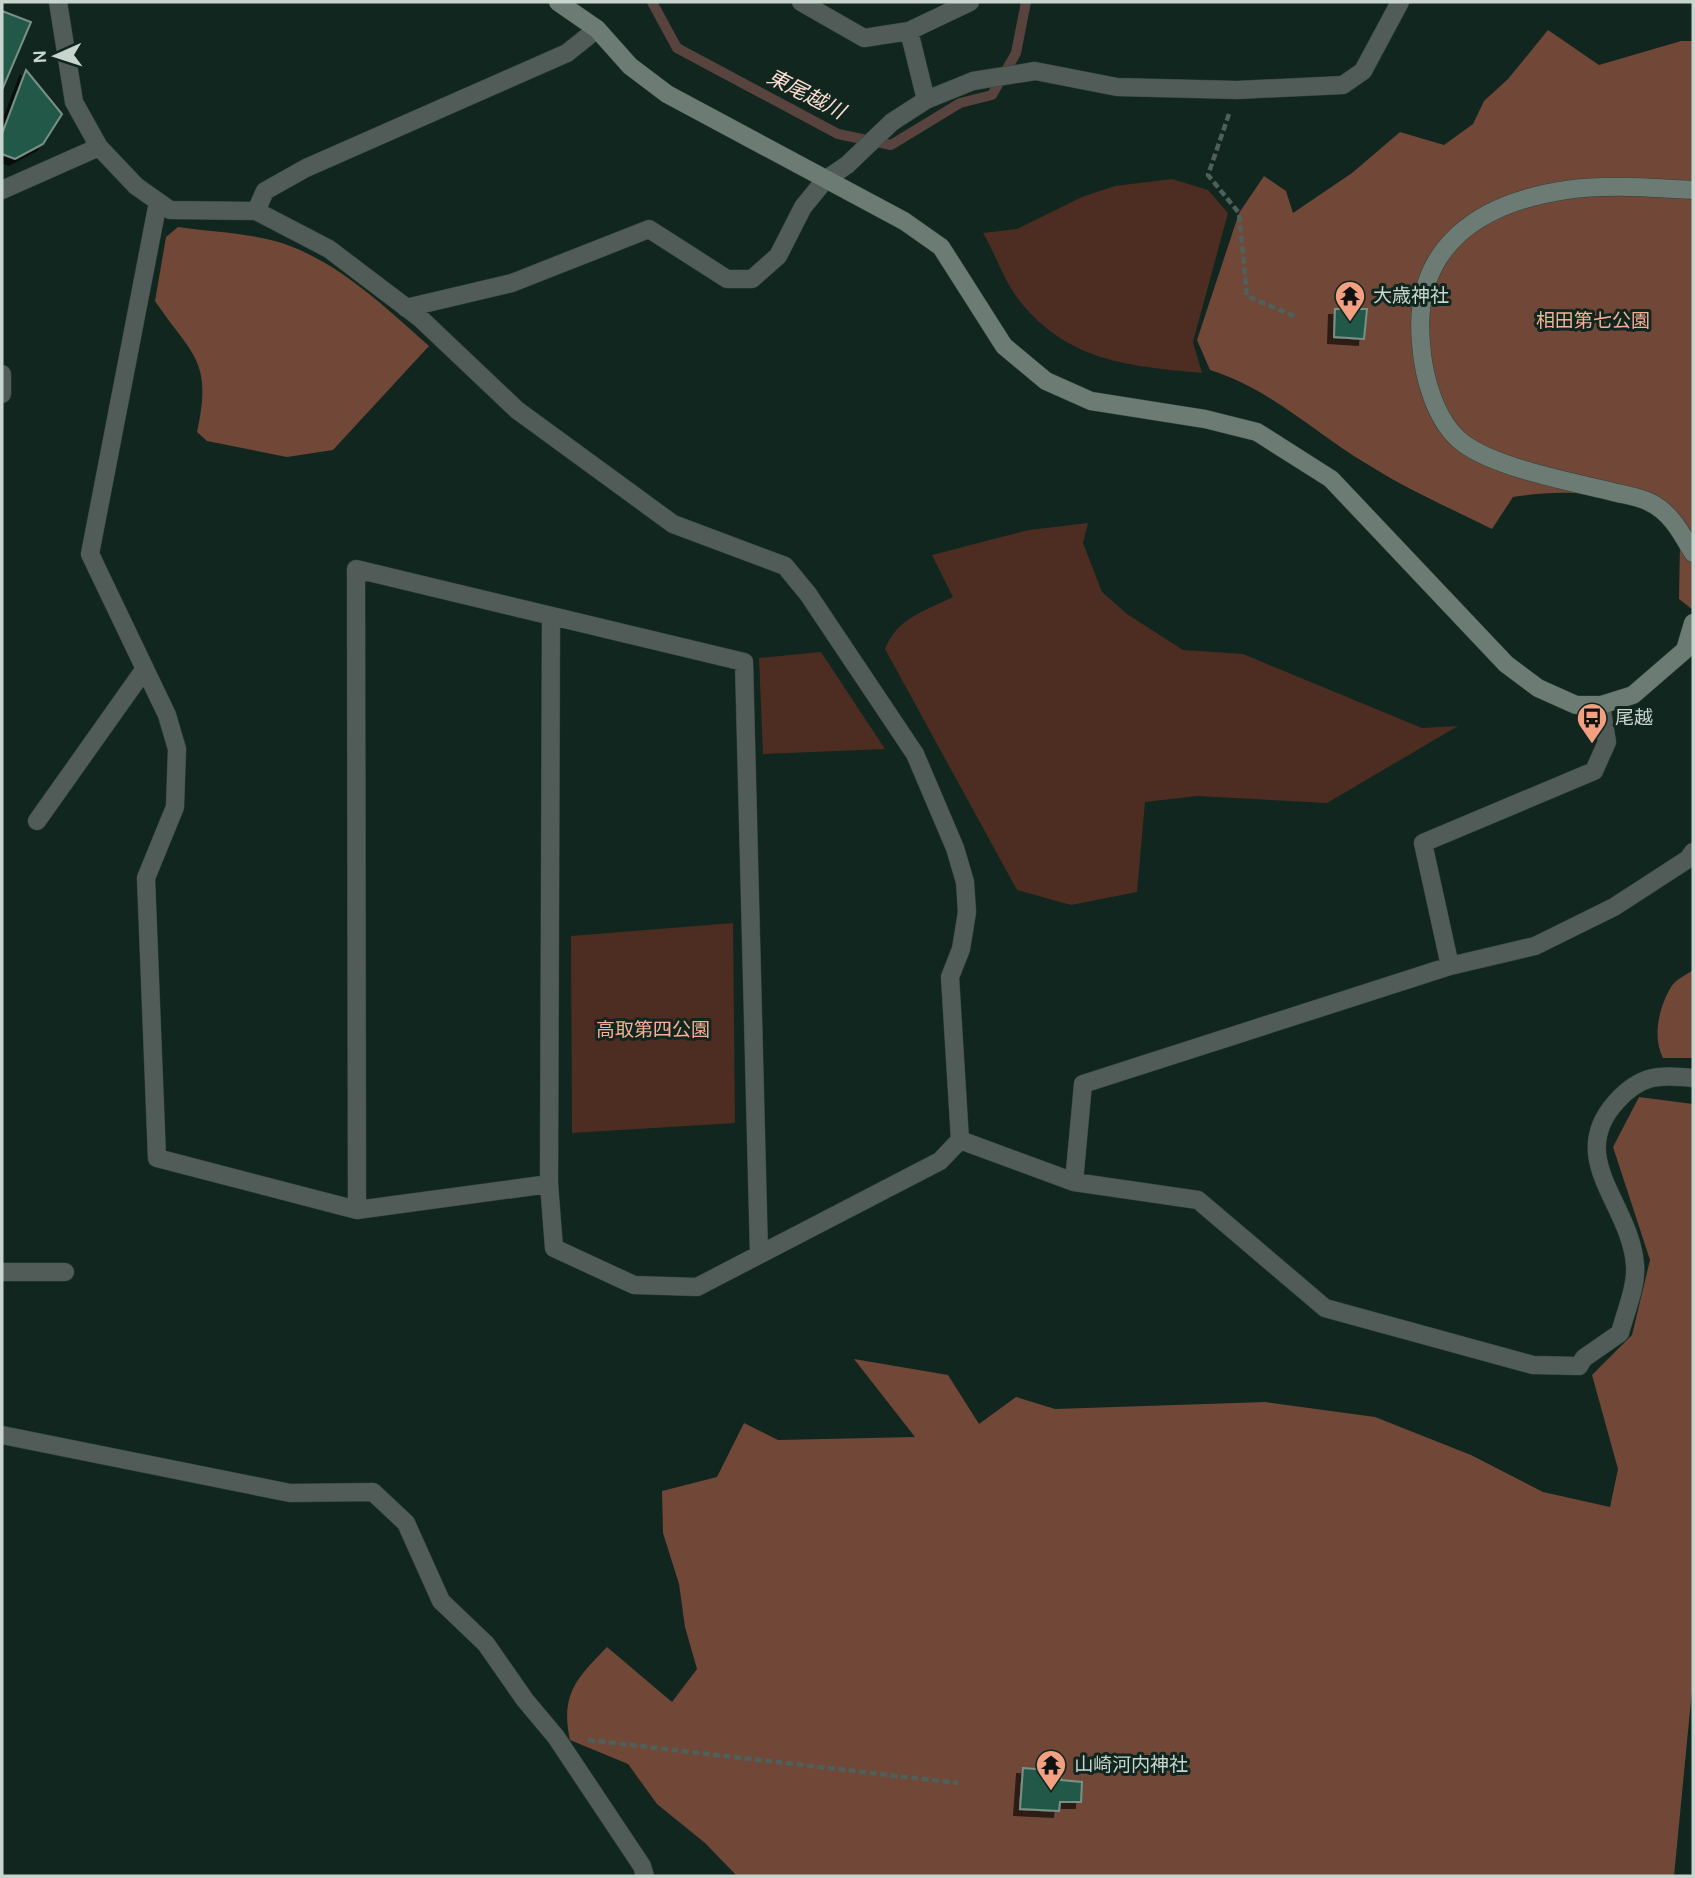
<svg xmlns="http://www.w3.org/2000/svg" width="1695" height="1878" font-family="Karla,'Noto Sans JP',sans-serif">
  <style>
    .green { fill: #4d2d21 }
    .forest { fill: #714738 }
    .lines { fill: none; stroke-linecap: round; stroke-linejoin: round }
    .stream { stroke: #58433e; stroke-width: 10 }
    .building { fill: #245846; stroke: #789086; stroke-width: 2; filter: url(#shadow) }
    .street-casing { stroke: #2e423a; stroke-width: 19 }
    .secondary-casing { stroke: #2e423a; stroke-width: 19 }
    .path { stroke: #4e6059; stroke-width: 4.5; stroke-dasharray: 7 3.5; stroke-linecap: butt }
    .street { stroke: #515b57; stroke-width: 18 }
    .secondary { stroke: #6c7c75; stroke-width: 18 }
    .labels { text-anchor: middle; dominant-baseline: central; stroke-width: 6; stroke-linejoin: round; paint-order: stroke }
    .poi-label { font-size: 19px; fill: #c8d5cf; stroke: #11261e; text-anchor: start }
    .park-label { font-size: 19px; fill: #f8af95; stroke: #11261e }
    .water-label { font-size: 21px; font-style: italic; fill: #fadcd1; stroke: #11261e }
  </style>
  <defs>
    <filter id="shadow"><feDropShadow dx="-6" dy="6" stdDeviation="0" flood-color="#0009"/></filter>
  </defs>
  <rect width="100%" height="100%" fill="#11261e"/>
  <path class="green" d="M1172 179 1208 190 1228 213 1193 342 1202 373C1129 366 1068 362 1019 300 1004 281 995 253 983 233L1017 229 1082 197 1115 186Z
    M1088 523 1083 543 1102 592 1127 614 1183 650 1243 654 1422 728 1458 726 1327 803 1197 796 1145 802 1137 892 1071 905 1017 890 885 649C897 618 925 611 953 597L932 555 1029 530Z
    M821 652 885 749 763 754 759 658Z
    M733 923 735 1123 572 1133 571 936Z"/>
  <path class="forest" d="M1548 30 1599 65 1681 41H1693V610L1679 599 1680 544C1673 536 1665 523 1655 516 1617 489 1557 490 1513 497L1492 529C1450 508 1406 489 1367 464 1313 432 1271 389 1210 370L1197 340 1239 213 1264 176 1286 191 1293 213 1352 173 1400 132 1444 145 1473 124 1484 101 1508 79Z
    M178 227C212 232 252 233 285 244 341 264 386 308 429 346L333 450 287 457 207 441 197 432C213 359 192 356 155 301L166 237Z
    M1693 970V1058H1663C1652 1037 1659 1007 1671 987 1675 980 1686 975 1693 970Z
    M1639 1097 1693 1104V1680L1674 1876H737L705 1843 657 1804 628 1764 570 1740C560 1694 577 1678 607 1647L672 1702 697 1669 685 1627 679 1584 663 1533 662 1491 717 1477 744 1423 778 1440 915 1437 854 1359 948 1375 979 1424 1016 1397 1055 1409 1265 1402 1375 1417 1471 1455 1543 1492 1610 1507 1618 1469 1592 1375 1632 1335 1650 1260 1613 1147Z"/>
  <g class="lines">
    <path class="stream" d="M652 2 677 48 838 134 891 145 960 103 992 95 1016 53 1026 2"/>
  </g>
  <path class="building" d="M2 11 31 22 2 90Z
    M26 70 62 114 43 144 15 159 2 154V134Z
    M1335 309H1367L1364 339 1334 337Z
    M1023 1768 1062 1771 1061 1780 1082 1782 1081 1802H1060L1059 1811 1020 1809Z"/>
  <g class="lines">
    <g class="street-casing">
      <path id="street" d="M58 2 74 102 99 147 136 186 170 210 256 211 329 249 420 318 517 410 673 524 785 566 808 594 915 754 955 848 965 882 967 912 961 949 950 977 960 1140 940 1161 697 1287 634 1285 554 1248 549 1184 551 617
        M801 2 864 38 909 31 970 2
        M909 31 926 100
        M2 190 99 147
        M158 202 90 554 167 715 177 749 175 807 146 878 157 1158 357 1210 549 1184
        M256 211 265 191 306 168 567 53 597 29
        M406 308 512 283 649 229 727 279H752L778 256 803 207 825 180 847 165 892 122 926 100 973 81 1035 71 1117 87 1237 90 1343 85 1363 71 1400 2
        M2 374V394
        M37 821 144 670
        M1450 966 1423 843 1594 771 1607 742 1601 705
        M960 1140 1074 1182 1198 1200 1325 1308 1533 1365 1579 1366 1584 1358 1620 1333C1625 1313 1637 1286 1635 1265 1631 1204 1565 1159 1616 1102 1640 1075 1659 1074 1693 1078
        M1074 1182 1083 1084 1450 966 1535 946 1614 907 1688 859 1693 852
        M357 1210 356 569 744 662 759 1254
        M2 1272H65
        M2 1435 290 1493 373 1492 406 1523 441 1601 486 1644 525 1700 556 1737 642 1866 645 1876"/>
    </g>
    <g class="secondary-casing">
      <path id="secondary" d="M558 2 597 29 630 66 667 94 904 221 941 247 1004 346 1046 381 1091 401 1205 419 1257 432 1331 479 1506 664 1538 688 1576 705H1601L1633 695 1685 650 1693 623
        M1693 190C1652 188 1608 184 1566 190 1479 203 1412 247 1421 343 1423 375 1435 422 1463 443 1496 468 1572 482 1613 492 1625 495 1639 497 1649 502 1671 512 1682 534 1693 553"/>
    </g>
    <path class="path" d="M1229 114 1208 175 1239 213 1247 296 1296 317
      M588 1740 958 1783"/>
    <use href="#street" class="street"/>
    <use href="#secondary" class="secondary"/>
  </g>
  <defs>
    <g id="temple-pin" transform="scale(1.575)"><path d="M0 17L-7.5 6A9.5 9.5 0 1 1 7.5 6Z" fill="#f3a082" stroke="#11261e"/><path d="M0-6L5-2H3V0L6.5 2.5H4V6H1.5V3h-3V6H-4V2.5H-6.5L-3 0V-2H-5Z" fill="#111"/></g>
    <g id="bus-pin" transform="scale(1.575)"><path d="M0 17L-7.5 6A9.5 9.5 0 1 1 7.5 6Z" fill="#f3a082" stroke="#11261e"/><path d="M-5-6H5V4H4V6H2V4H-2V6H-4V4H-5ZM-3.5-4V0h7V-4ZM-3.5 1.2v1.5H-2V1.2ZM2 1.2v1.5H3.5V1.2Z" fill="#111"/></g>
  </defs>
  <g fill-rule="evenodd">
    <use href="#temple-pin" x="1350" y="296"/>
    <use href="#bus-pin" x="1592" y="718"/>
    <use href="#temple-pin" x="1051" y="1765"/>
  </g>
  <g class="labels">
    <g class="poi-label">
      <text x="1373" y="296">大歳神社</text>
      <text x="1615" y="718">尾越</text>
      <text x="1074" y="1765">山崎河内神社</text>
    </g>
    <g class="park-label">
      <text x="1593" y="321">相田第七公園</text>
      <text x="653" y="1030">高取第四公園</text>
    </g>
    <g class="water-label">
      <text transform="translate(806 94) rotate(27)">東尾越川</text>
    </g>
  </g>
  <rect width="1695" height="1878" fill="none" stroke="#c8d5cf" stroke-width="7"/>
  <g transform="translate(56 56) rotate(267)" stroke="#11261e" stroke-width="5" paint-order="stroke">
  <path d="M0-5L12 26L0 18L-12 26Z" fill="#c8d5cf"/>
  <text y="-10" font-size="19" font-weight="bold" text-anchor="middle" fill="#c8d5cf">N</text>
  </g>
</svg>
